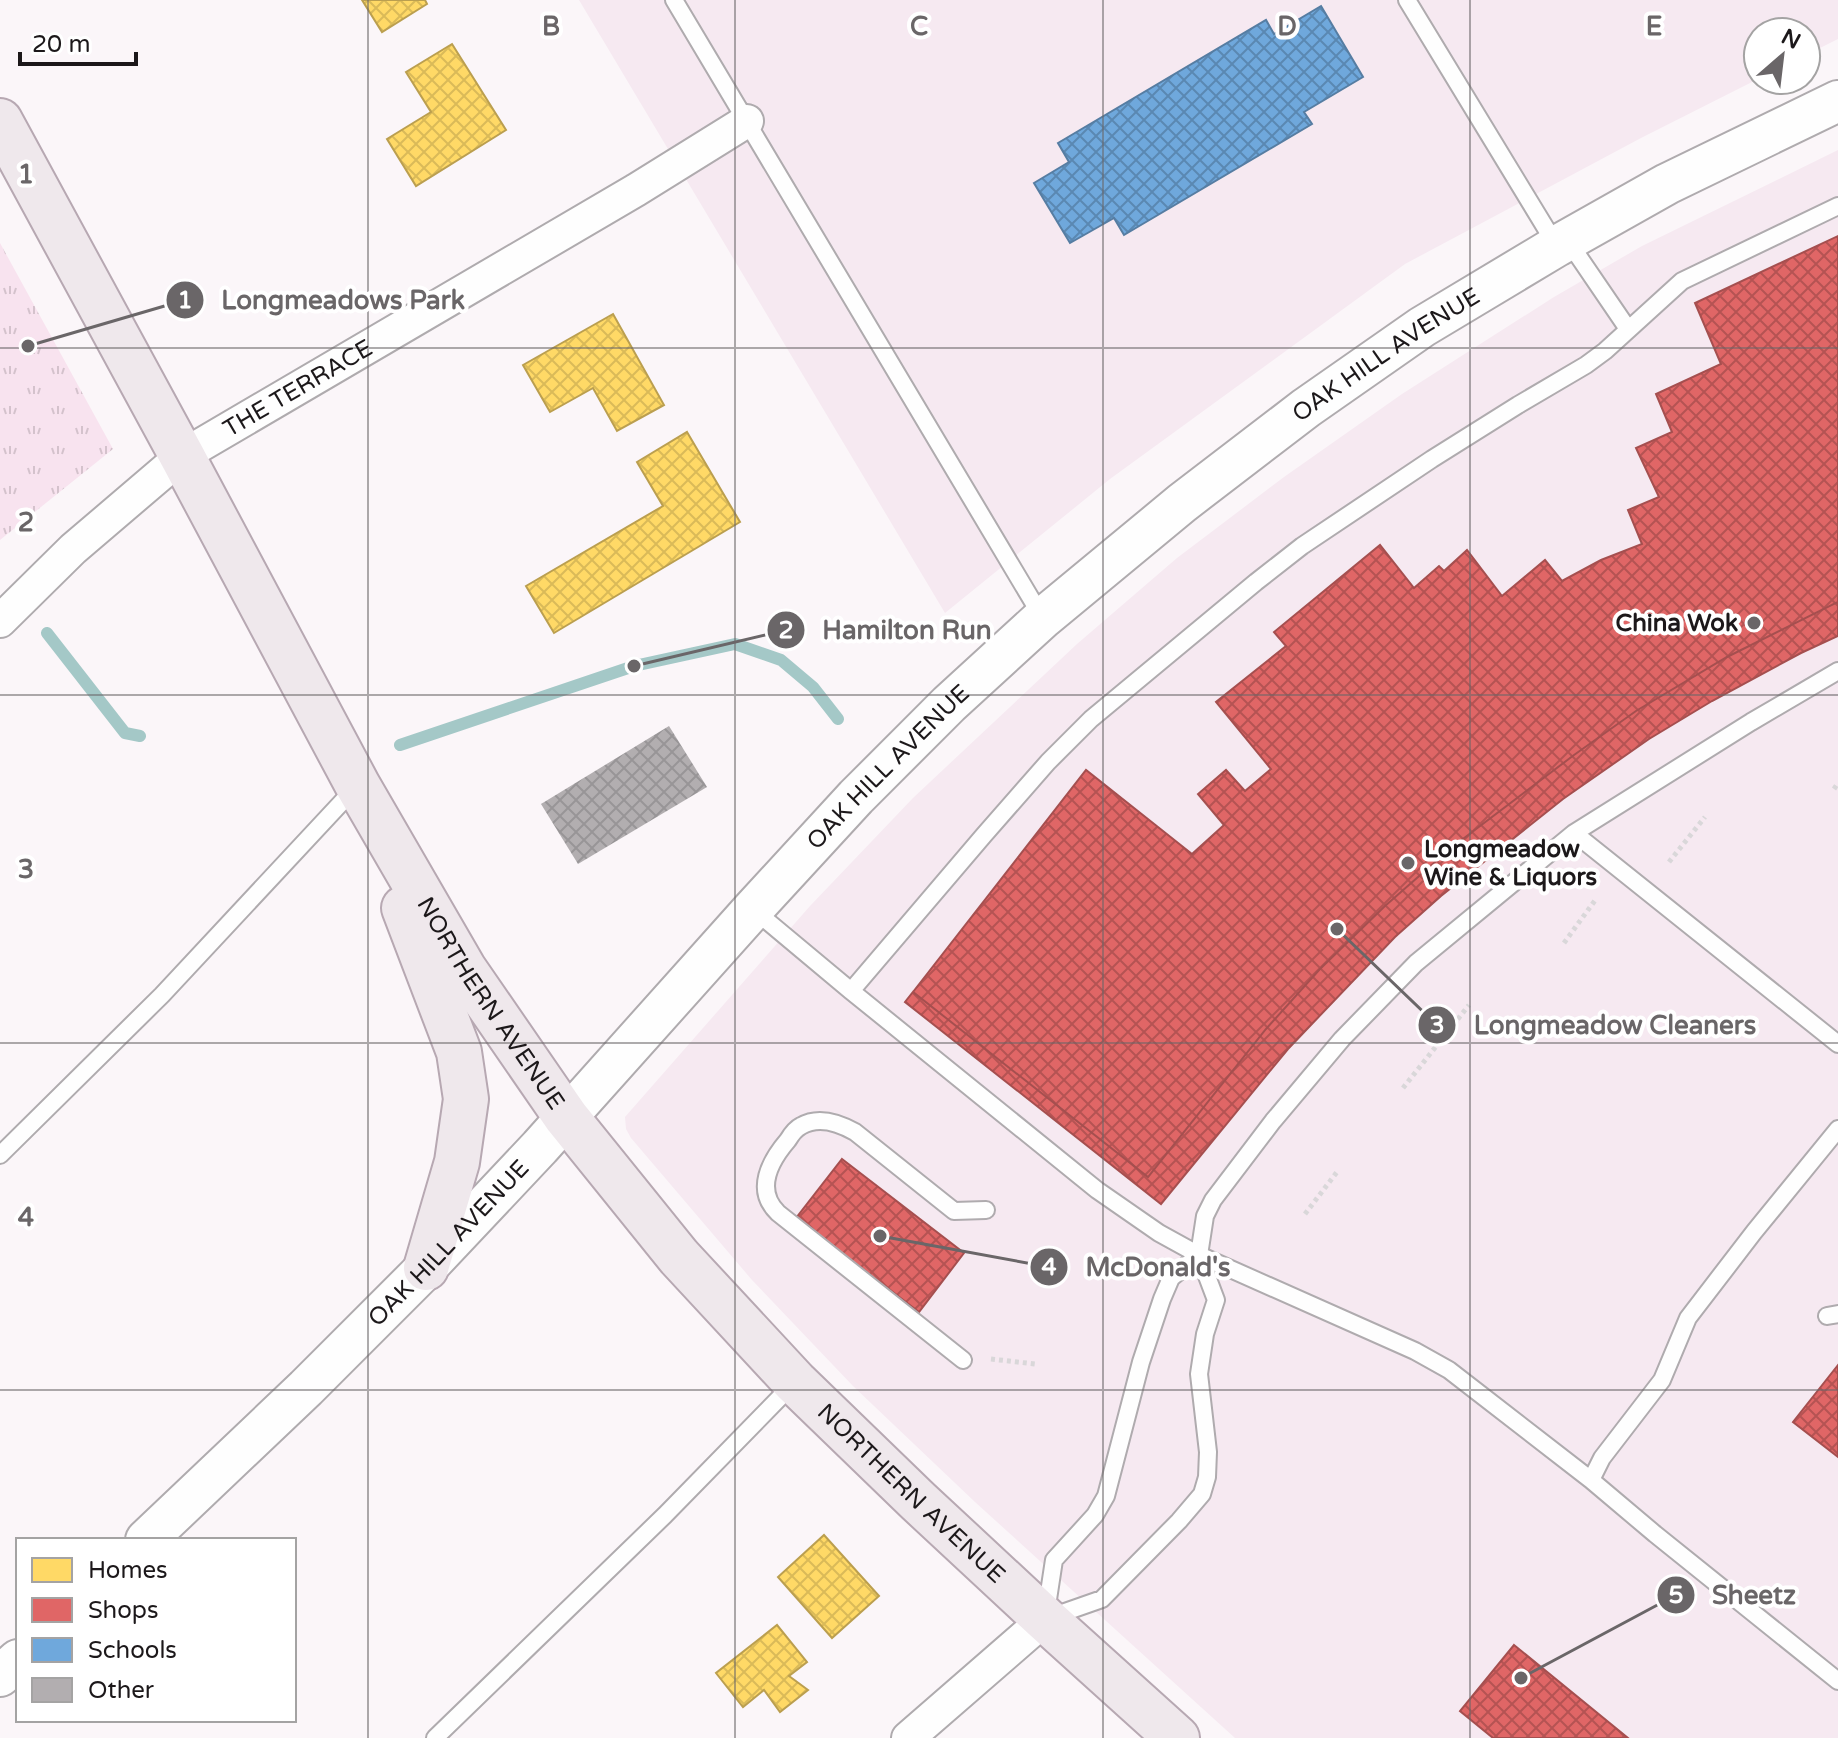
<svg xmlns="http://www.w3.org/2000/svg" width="1838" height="1738" font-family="'Varela Round',sans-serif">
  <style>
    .built { fill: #f6e9f1 }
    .grass { fill: url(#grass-tufts) }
    .homes { fill: url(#homes-cross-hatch); stroke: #bb9f4f; stroke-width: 2 }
    .shops { fill: url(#shops-cross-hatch); stroke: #a54f4f; stroke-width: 2 }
    .schools { fill: url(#schools-cross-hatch); stroke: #567da2; stroke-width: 2 }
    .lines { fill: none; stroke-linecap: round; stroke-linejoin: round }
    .stream { stroke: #a4c8c7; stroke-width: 12 }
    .building { fill: url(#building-cross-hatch) }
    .service-casing { stroke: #afabae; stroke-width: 20 }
    .minor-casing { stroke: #afabae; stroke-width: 36 }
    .tertiary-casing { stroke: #afabae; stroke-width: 44 }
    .primary-casing { stroke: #b7a8b2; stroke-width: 48 }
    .path { stroke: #d9d7d9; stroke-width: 5; stroke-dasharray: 4 4; stroke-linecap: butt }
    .service { stroke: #fefefe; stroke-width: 16 }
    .minor { stroke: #fefefe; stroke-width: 32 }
    .tertiary { stroke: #fefefe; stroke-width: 40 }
    .primary { stroke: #efe8ec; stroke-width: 44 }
    .grid { fill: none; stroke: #6a6668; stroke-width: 2; stroke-opacity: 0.55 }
    .poi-dot { fill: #6a6668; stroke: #fff; stroke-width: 3 }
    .labels { text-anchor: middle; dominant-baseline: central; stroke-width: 8; stroke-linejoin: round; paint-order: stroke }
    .street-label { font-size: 24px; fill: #1c181a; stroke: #fff }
    .poi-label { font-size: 24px; font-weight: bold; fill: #1c181a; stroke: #fff; text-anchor: end }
    .grid-label { font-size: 26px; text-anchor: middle; font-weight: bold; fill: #6a6668; stroke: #fff; stroke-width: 8; stroke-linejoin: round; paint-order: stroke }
    .leader { fill: none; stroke: #6a6668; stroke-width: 3 }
    .callout-dot { fill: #6a6668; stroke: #fff; stroke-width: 3 }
    .mark-label { font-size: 24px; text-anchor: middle; font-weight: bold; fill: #fff }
    .callout-label { font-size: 26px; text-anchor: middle; font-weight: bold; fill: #6a6668; stroke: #fff; stroke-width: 8; stroke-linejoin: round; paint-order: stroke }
  </style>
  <defs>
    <pattern id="grass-tufts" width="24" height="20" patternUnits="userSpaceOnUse" patternTransform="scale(2)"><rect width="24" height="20" fill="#f8e3ef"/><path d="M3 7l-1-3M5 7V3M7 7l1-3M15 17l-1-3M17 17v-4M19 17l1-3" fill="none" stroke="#d4c2cc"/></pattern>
    <pattern id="homes-cross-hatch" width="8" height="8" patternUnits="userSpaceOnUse" patternTransform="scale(2)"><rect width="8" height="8" fill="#ffd966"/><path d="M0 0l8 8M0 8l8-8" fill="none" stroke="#daba58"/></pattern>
    <pattern id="shops-cross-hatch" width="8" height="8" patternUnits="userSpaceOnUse" patternTransform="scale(2)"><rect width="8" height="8" fill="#e06666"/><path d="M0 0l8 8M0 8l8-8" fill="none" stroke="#b55353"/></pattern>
    <pattern id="schools-cross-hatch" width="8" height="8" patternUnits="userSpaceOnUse" patternTransform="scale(2)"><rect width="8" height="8" fill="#6fa8dc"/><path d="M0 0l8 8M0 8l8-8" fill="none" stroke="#5a88b2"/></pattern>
    <pattern id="building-cross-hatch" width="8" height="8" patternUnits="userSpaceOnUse" patternTransform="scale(2)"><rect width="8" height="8" fill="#b2aeb0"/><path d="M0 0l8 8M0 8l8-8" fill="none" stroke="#989597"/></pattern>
  </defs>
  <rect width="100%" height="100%" fill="#fbf6f9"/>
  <path class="built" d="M579 0H1838V39L1806 55V32H1758V79L1641 138 1405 264 1110 479 945 613Z
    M1838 150V1738H1235L975 1502 853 1386 752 1280 631 1138 626 1129 625 1117 810 906 913 798 1077 644 1177 558 1284 477 1402 394 1554 297 1642 246Z"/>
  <path class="grass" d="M0 243 113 449 0 540Z"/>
  <path class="homes" d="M362 0H425L427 4 382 32Z
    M452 44 506 130 416 186 387 139 431 112 406 72Z
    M613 314 664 405 617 431 593 388 550 412 523 365Z
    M687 432 740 522 554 633 526 586 663 506 637 462Z
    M824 1535 879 1596 832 1638 778 1577Z
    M777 1625 807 1662 789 1676 808 1690 780 1712 764 1690 743 1707 716 1673Z"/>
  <path class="shops" d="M1838 236V602L1727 657 1636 711 1574 755 1451 848 1385 906 1320 969 1266 1029 1148 1177 913 992 1086 770 1192 854 1224 825 1198 794 1226 770 1245 791 1271 769 1216 702 1286 646 1274 632 1380 545 1414 588 1439 566 1444 571 1467 550 1502 596 1545 560 1562 581 1601 560 1642 544 1628 510 1659 497 1636 448 1672 432 1656 394 1721 364 1695 303Z
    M1838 602V636L1801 653 1712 701 1649 739 1563 799 1441 896 1395 937 1288 1049 1161 1204 905 1002 913 992 1148 1177 1266 1029 1320 969 1385 906 1451 848 1574 755 1636 711 1727 657Z
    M842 1159 964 1253 919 1312 796 1218Z
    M1838 1365V1457L1793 1422Z
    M1514 1645 1628 1738H1493L1460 1711Z"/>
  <path class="schools" d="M1321 6 1363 77 1304 112 1312 124 1124 235 1114 218 1070 243 1034 183 1069 162 1058 143 1266 20 1274 34Z"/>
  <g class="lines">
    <path class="stream" d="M47 633 125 733 140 736
      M400 745 634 666 735 644 781 660 813 687 838 719"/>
  </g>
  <path class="building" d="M669 726 707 787 578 864 541 804Z"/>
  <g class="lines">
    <g class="service-casing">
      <path id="service" d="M674 0 1042 617
        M1407 0 1556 245
        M1568 241 1628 329
        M1574 833 1838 1044
        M754 910 851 991 1097 1190 1159 1233 1199 1255 1415 1351 1449 1370 1591 1480 1655 1534 1838 1681
        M851 991 984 835 1048 762 1091 719 1256 582 1302 546 1432 459 1518 405 1586 365 1605 351 1682 281 1838 206
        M0 1155 162 995 355 788
        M1199 1255 1171 1278 1162 1299 1141 1362 1106 1496 1095 1515 1054 1560 1045 1619 1102 1599 1179 1521 1202 1494 1207 1477 1208 1452 1199 1374 1205 1334 1216 1300 1199 1255 1205 1216 1213 1200 1273 1121 1342 1039 1416 963 1574 833 1751 722 1838 671
        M1827 1316 1838 1314
        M963 1360 778 1213C754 1190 770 1161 788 1140 791 1135 795 1129 801 1126 818 1116 839 1123 855 1132L954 1211 986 1210
        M1591 1480 1602 1458 1662 1380 1688 1318 1754 1232 1838 1129
        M435 1738 665 1515 795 1382"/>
    </g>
    <g class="minor-casing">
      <g id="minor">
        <path id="s1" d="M0 621 73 549 182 456 636 190 747 121"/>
        <path d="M908 1738 1045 1619"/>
      </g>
    </g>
    <g class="tertiary-casing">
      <g id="tertiary">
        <path id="s2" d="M146 1540 306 1388 426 1268 540 1147 753 909 856 797 949 704 1043 618 1182 503 1306 408 1422 327 1557 246 1667 184 1838 101"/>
        <path d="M0 1676 18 1660"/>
      </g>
    </g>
    <g class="primary-casing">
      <g id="primary">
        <path id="s3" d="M0 121 182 456 358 786 464 969 566 1117 679 1257 795 1382 918 1501 1045 1619 1177 1738"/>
        <path d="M404 908 459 1052 466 1099 457 1162 426 1268"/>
      </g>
    </g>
    <path class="path" d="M1834 789 1838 783
      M1669 862 1705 817
      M1564 943 1596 899
      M1403 1088 1469 1005
      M1305 1214 1337 1172
      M991 1359 1035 1364"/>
    <use href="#service" class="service"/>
    <use href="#minor" class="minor"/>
    <use href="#tertiary" class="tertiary"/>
    <use href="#primary" class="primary"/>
  </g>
  <path class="grid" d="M368 0V1738M735 0V1738M1103 0V1738M1470 0V1738M0 348H1838M0 695H1838M0 1043H1838M0 1390H1838"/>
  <g class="poi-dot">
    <circle cx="1754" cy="623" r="8"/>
    <circle cx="1408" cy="863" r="8"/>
  </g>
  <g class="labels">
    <g class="street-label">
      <text stroke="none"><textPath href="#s2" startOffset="1720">OAK HILL AVENUE</textPath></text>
      <text stroke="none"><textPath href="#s1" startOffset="380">THE TERRACE</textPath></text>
      <text stroke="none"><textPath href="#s2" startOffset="1072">OAK HILL AVENUE</textPath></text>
      <text stroke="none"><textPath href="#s3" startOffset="1010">NORTHERN AVENUE</textPath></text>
      <text stroke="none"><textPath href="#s2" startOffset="424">OAK HILL AVENUE</textPath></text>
      <text stroke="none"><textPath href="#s3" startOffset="1658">NORTHERN AVENUE</textPath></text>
    </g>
    <g class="poi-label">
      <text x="1738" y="623">China Wok</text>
      <text x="1424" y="849" text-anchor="start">Longmeadow<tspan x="1424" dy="28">Wine &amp; Liquors</tspan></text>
    </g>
  </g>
  <g class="grid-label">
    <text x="551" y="35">B</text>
    <text x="919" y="35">C</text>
    <text x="1287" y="35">D</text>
    <text x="1654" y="35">E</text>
    <text x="26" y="183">1</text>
    <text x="26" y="531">2</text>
    <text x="26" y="878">3</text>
    <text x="26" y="1226">4</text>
  </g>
  <path class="leader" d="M28 346L185 300M634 666L786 630M1337 929L1437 1025M880 1236L1049 1267M1521 1678L1676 1595"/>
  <g class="callout-dot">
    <circle cx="28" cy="346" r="8"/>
    <circle cx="634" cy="666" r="8"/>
    <circle cx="1337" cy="929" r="8"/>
    <circle cx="880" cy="1236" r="8"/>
    <circle cx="1521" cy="1678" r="8"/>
    <circle cx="185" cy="300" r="20"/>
    <circle cx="786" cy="630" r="20"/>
    <circle cx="1437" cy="1025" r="20"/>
    <circle cx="1049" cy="1267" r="20"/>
    <circle cx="1676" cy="1595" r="20"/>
  </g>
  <g class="mark-label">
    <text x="185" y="308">1</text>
    <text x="786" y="638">2</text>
    <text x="1437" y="1033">3</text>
    <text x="1049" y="1275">4</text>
    <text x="1676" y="1603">5</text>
  </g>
  <g class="callout-label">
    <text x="343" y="309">Longmeadows Park</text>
    <text x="907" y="639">Hamilton Run</text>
    <text x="1615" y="1034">Longmeadow Cleaners</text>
    <text x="1158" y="1276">McDonald's</text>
    <text x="1754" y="1604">Sheetz</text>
  </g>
  <rect x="16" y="1538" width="280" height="184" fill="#ffffff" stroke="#a4a3a3" stroke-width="2"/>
  <rect x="32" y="1558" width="40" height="24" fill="#ffd966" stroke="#a4a3a3" stroke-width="2"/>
  <text x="88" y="1578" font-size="24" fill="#1c181a">Homes</text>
  <rect x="32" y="1598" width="40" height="24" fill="#e06666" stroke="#a4a3a3" stroke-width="2"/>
  <text x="88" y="1618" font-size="24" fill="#1c181a">Shops</text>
  <rect x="32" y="1638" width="40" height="24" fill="#6fa8dc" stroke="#a4a3a3" stroke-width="2"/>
  <text x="88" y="1658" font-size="24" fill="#1c181a">Schools</text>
  <rect x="32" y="1678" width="40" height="24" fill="#b2aeb0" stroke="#a4a3a3" stroke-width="2"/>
  <text x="88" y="1698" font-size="24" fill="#1c181a">Other</text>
  <g transform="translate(1782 56) rotate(28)"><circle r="38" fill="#ffffff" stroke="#a4a3a3" stroke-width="2"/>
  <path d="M0-6L14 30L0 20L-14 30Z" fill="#6a6668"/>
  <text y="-12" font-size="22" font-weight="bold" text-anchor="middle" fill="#1c181a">N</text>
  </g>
  <path d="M20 52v12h116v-12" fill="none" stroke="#1c181a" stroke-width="4"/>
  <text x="32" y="52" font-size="24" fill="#1c181a" stroke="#ffffff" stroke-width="6" paint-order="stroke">20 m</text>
</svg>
